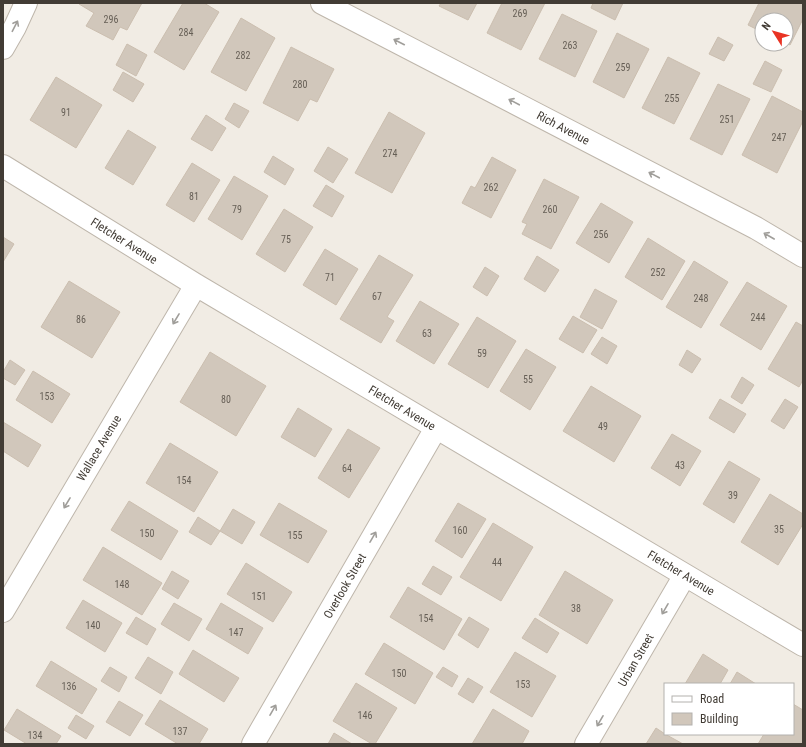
<svg xmlns="http://www.w3.org/2000/svg" width="806" height="747" font-family="'Roboto Condensed',sans-serif">
  <style>
    .building { fill: #d1c7bb; stroke: #cbbeaf }
    .lines { fill: none; stroke-linecap: round; stroke-linejoin: round }
    .street-casing { stroke: #beb6ab; stroke-width: 24 }
    .street { stroke: #fff; stroke-width: 22 }
    .oneway { stroke: #a09e9a }
    .labels { text-anchor: middle; dominant-baseline: central; stroke-width: 3.5; stroke-linejoin: round; paint-order: stroke }
    .number-label { font-size: 10px; fill: #665f56 }
    .street-label { font-size: 12px; fill: #423c35; stroke: #fff }
  </style>
  <rect width="100%" height="100%" fill="#f1ece4"/>
  <path class="building" d="M80 3H142L127 30 120 27 113 40 86 26 94 13 79 4Z
    M183 3H204L219 12 184 70 154 52Z
    M441 3H477L468 20 439 6Z
    M502 3H545L521 50 487 33Z
    M593 3H623L615 20 591 8Z
    M759 3H803V19L790 45 786 43V20H762V32L748 25Z
    M562 14 597 31 575 77 539 59Z
    M241 18 275 38 246 91 211 72Z
    M617 33 649 49 624 98 593 82Z
    M718 37 733 45 724 61 709 54Z
    M127 44 147 55 136 76 116 65Z
    M291 47 334 69 317 102 310 99 298 121 263 103Z
    M668 57 700 73 674 124 642 108Z
    M765 61 782 70 771 92 753 84Z
    M123 72 144 84 133 102 113 90Z
    M56 77 102 105 76 148 30 120Z
    M718 84 750 99 722 155 690 139Z
    M772 96 803 112V121L777 173 742 155Z
    M234 103 249 111 239 128 225 119Z
    M389 112 425 133 392 193 355 173Z
    M206 115 226 128 212 151 191 139Z
    M128 130 156 147 133 185 105 168Z
    M328 147 348 159 333 183 314 171Z
    M273 156 294 169 285 185 264 172Z
    M492 157 516 170 491 218 462 203 471 186 475 188Z
    M192 163 220 180 194 222 166 205Z
    M234 176 268 196 242 240 208 219Z
    M544 179 579 197 551 249 522 234 527 224 522 222Z
    M326 185 344 196 332 217 313 206Z
    M601 203 633 222 609 263 576 243Z
    M284 209 313 227 285 272 256 254Z
    M3 237 14 244 3 262Z
    M648 238 685 261 662 300 625 277Z
    M325 249 358 269 336 305 303 285Z
    M379 255 413 275 387 317 394 321 381 343 340 319Z
    M537 256 559 270 545 292 524 279Z
    M694 261 728 282 701 328 666 307Z
    M485 267 499 276 487 296 473 287Z
    M69 281 120 312 92 358 41 327Z
    M747 282 787 306 761 350 720 325Z
    M595 289 617 301 602 329 580 317Z
    M420 301 459 324 434 364 396 341Z
    M573 316 597 330 583 353 559 339Z
    M477 317 516 341 488 388 448 364Z
    M796 322 803 326V380L799 387 768 369Z
    M602 337 617 346 607 364 591 354Z
    M526 349 556 367 530 410 500 391Z
    M687 350 701 359 692 373 679 365Z
    M210 352 266 386 236 436 180 402Z
    M10 360 25 370 15 385 3 378V372Z
    M33 371 70 394 52 423 16 400Z
    M742 377 754 385 742 404 731 397Z
    M591 386 641 416 614 462 563 431Z
    M720 399 746 414 734 433 709 418Z
    M785 399 798 407 784 429 771 421Z
    M298 408 332 429 315 457 281 437Z
    M3 422 41 445 28 467 3 451Z
    M348 429 380 448 349 498 318 478Z
    M672 434 701 451 680 486 651 468Z
    M170 443 218 472 194 512 146 483Z
    M729 461 760 479 734 523 703 504Z
    M770 494 803 514V524L778 565 741 542Z
    M129 501 178 531 161 560 111 530Z
    M279 503 327 531 308 563 260 535Z
    M458 503 486 519 462 558 435 541Z
    M233 509 255 522 242 544 220 531Z
    M198 517 220 531 211 545 189 532Z
    M493 523 533 547 501 601 460 577Z
    M103 547 162 583 142 615 83 580Z
    M246 563 292 592 273 622 227 594Z
    M433 566 452 577 441 595 422 584Z
    M172 571 189 581 178 599 162 589Z
    M565 571 613 600 587 644 539 615Z
    M408 587 462 619 444 650 390 617Z
    M83 600 122 623 105 652 66 628Z
    M174 603 202 619 189 641 161 624Z
    M221 603 263 628 248 654 206 629Z
    M136 617 156 629 147 645 126 633Z
    M469 617 489 629 478 648 458 635Z
    M535 618 559 633 547 653 522 638Z
    M384 643 433 673 415 704 365 674Z
    M193 650 239 678 224 702 179 674Z
    M515 652 556 676 532 717 490 692Z
    M703 654 728 670 720 684H685Z
    M148 657 173 672 161 694 135 678Z
    M51 661 97 689 82 714 36 686Z
    M110 667 127 677 119 692 101 681Z
    M443 667 458 676 452 687 436 677Z
    M737 672 756 684H730Z
    M468 678 483 687 473 703 458 694Z
    M356 683 397 708 375 744H372L333 721Z
    M160 700 208 729 199 744H178L145 724Z
    M119 701 143 715 130 736 106 722Z
    M793 704 803 710V744H758L764 734H793Z
    M17 709 61 736 56 744H27L4 730Z
    M493 709 529 731 522 744H472Z
    M76 715 94 726 86 739 68 728Z
    M656 728 665 734 683 744H646Z
    M334 733 352 744H328Z"/>
  <g class="lines">
    <g class="street-casing">
      <path id="street" d="M322 3 756 228 803 256
        M3 48 15 27 26 3
        M3 166 196 285 803 645
        M3 611 196 285
        M253 744 436 428
        M586 744 685 575"/>
    </g>
    <use href="#street" class="street"/>
  </g>
  <defs><path id="oneway-shaft" d="M-6 0H5M1.5-3L5.5 0L1.5 3" fill="none" stroke-width="1.6" stroke-linecap="round" stroke-linejoin="round"/></defs>
  <g class="oneway">
    <use href="#oneway-shaft" transform="translate(15 26) rotate(-63)"/>
    <use href="#oneway-shaft" transform="translate(399 42) rotate(-153)"/>
    <use href="#oneway-shaft" transform="translate(514 102) rotate(-152)"/>
    <use href="#oneway-shaft" transform="translate(654 175) rotate(-152)"/>
    <use href="#oneway-shaft" transform="translate(769 236) rotate(-150)"/>
    <use href="#oneway-shaft" transform="translate(176 319) rotate(121)"/>
    <use href="#oneway-shaft" transform="translate(67 503) rotate(121)"/>
    <use href="#oneway-shaft" transform="translate(373 537) rotate(-60)"/>
    <use href="#oneway-shaft" transform="translate(665 609) rotate(120)"/>
    <use href="#oneway-shaft" transform="translate(273 710) rotate(-60)"/>
    <use href="#oneway-shaft" transform="translate(600 721) rotate(120)"/>
  </g>
  <g class="labels">
    <g class="number-label">
      <text x="520" y="13">269</text>
      <text x="111" y="19">296</text>
      <text x="186" y="32">284</text>
      <text x="570" y="45">263</text>
      <text x="243" y="55">282</text>
      <text x="623" y="67">259</text>
      <text x="300" y="84">280</text>
      <text x="672" y="98">255</text>
      <text x="66" y="112">91</text>
      <text x="727" y="119">251</text>
      <text x="779" y="137">247</text>
      <text x="390" y="153">274</text>
      <text x="491" y="187">262</text>
      <text x="194" y="196">81</text>
      <text x="237" y="209">79</text>
      <text x="550" y="209">260</text>
      <text x="601" y="234">256</text>
      <text x="286" y="239">75</text>
      <text x="658" y="272">252</text>
      <text x="330" y="277">71</text>
      <text x="377" y="296">67</text>
      <text x="701" y="298">248</text>
      <text x="758" y="317">244</text>
      <text x="81" y="319">86</text>
      <text x="427" y="333">63</text>
      <text x="482" y="353">59</text>
      <text x="528" y="379">55</text>
      <text x="47" y="396">153</text>
      <text x="226" y="399">80</text>
      <text x="603" y="426">49</text>
      <text x="680" y="465">43</text>
      <text x="347" y="468">64</text>
      <text x="184" y="480">154</text>
      <text x="733" y="495">39</text>
      <text x="779" y="529">35</text>
      <text x="460" y="530">160</text>
      <text x="147" y="533">150</text>
      <text x="295" y="535">155</text>
      <text x="497" y="562">44</text>
      <text x="122" y="584">148</text>
      <text x="259" y="596">151</text>
      <text x="576" y="608">38</text>
      <text x="426" y="618">154</text>
      <text x="93" y="625">140</text>
      <text x="236" y="632">147</text>
      <text x="399" y="673">150</text>
      <text x="523" y="684">153</text>
      <text x="69" y="686">136</text>
      <text x="365" y="715">146</text>
      <text x="180" y="731">137</text>
      <text x="35" y="735">134</text>
    </g>
    <g class="street-label">
      <text transform="translate(563 128) rotate(28)">Rich Avenue</text>
      <text transform="translate(124 241) rotate(32)">Fletcher Avenue</text>
      <text transform="translate(402 408) rotate(31)">Fletcher Avenue</text>
      <text transform="translate(99 448) rotate(-59)">Wallace Avenue</text>
      <text transform="translate(681 573) rotate(31)">Fletcher Avenue</text>
      <text transform="translate(345 586) rotate(-60)">Overlook Street</text>
      <text transform="translate(636 660) rotate(-60)">Urban Street</text>
    </g>
  </g>
  <rect width="806" height="747" fill="none" stroke="#423c35" stroke-width="8"/>
  <rect x="664" y="683" width="130" height="52" fill="#ffffff" stroke="#b3b1ae"/>
  <rect x="672" y="696" width="20" height="6" fill="#ffffff" stroke="#b3b1ae"/>
  <text x="700" y="703" font-size="12" fill="#423c35">Road</text>
  <rect x="672" y="713" width="20" height="12" fill="#d1c7bb" stroke="#b3b1ae"/>
  <text x="700" y="723" font-size="12" fill="#423c35">Building</text>
  <g transform="translate(774 32) rotate(307)"><circle r="19" fill="#ffffff" stroke="#b3b1ae"/>
  <path d="M0-3L7 15L0 10L-7 15Z" fill="#e93323"/>
  <text y="-6" font-size="11" font-weight="bold" text-anchor="middle" fill="#423c35">N</text>
  </g>
</svg>
